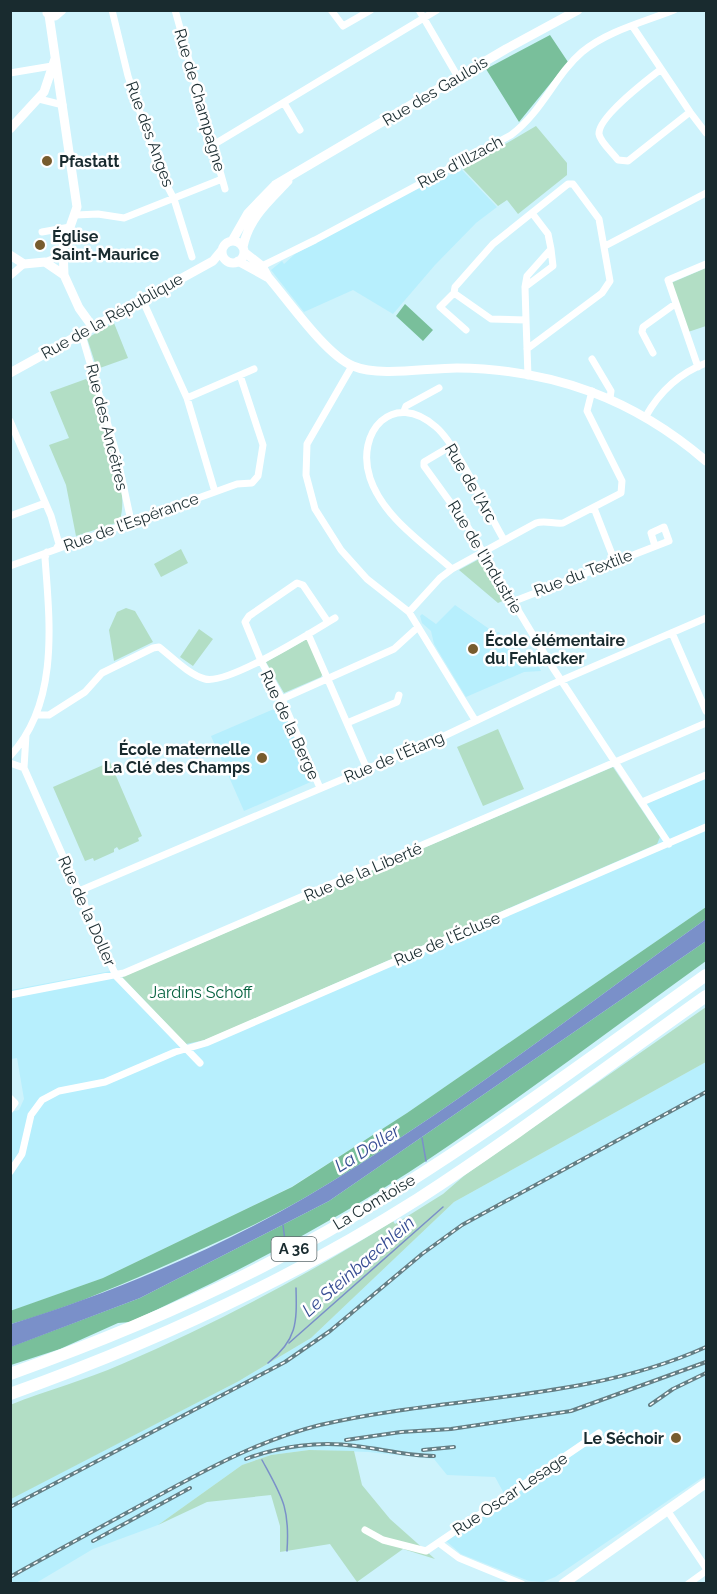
<svg xmlns="http://www.w3.org/2000/svg" width="717" height="1594" font-family="Raleway,sans-serif">
  <style>
    .built { fill: #b7effd }
    .green { fill: #b2dec5 }
    .forest { fill: #79bf9b }
    .water { fill: #7a90c9 }
    .lines { fill: none; stroke-linecap: round; stroke-linejoin: round }
    .stream { stroke: #7a90c9; stroke-width: 1.5 }
    .minor { stroke: #fff; stroke-width: 7 }
    .secondary { stroke: #fff; stroke-width: 9 }
    .primary { stroke: #fff; stroke-width: 10 }
    .motorway { stroke: #fff; stroke-width: 12 }
    .rail-casing { stroke: #647e84; stroke-width: 4 }
    .rail { stroke: #fff; stroke-width: 1.5; stroke-dasharray: 4.5; stroke-linecap: butt }
    .poi-dot { fill: #775c2e; stroke: #fff; stroke-width: 2 }
    .labels { text-anchor: middle; dominant-baseline: central; stroke-width: 5; stroke-linejoin: round; paint-order: stroke }
    .shield { fill: #fff; stroke: #5e6b6d; stroke-width: 1.5 }
    .shield-label { font-size: 15px; font-weight: bold; fill: #192b2f }
    .street-label { font-size: 16px; fill: #192b2f; stroke: #fff }
    .poi-label { font-size: 16px; font-weight: bold; fill: #192b2f; stroke: #fff; text-anchor: start }
    .park-label { font-size: 16px; fill: #04603e; stroke: #fff }
    .water-label { font-size: 18px; font-style: italic; fill: #364c93; stroke: #fff }
  </style>
  <rect width="100%" height="100%" fill="#cef3fc"/>
  <path class="built" d="M462 170 497 207 476 223 435 265 393 314 353 290 304 312 271 270 282 261 284 264 295 254 412 191Z
    M455 605 495 633 499 632 521 668 539 667 541 671 524 672 466 697 434 644 431 631 422 623 420 616 422 614 436 624Z
    M281 706 313 781 244 811 211 736Z
    M706 778V907L407 1113 291 1187 103 1278 11 1311 10 1112 19 1110 24 1099 17 1058 11 1059V990L116 970 186 1044 660 837 640 807Z
    M706 1062V1475L555 1577 543 1582 529 1581 461 1554 446 1541 507 1499 495 1477 447 1475 434 1459 368 1452 309 1450 271 1455 242 1465 158 1525 93 1549 36 1583H11L10 1499 239 1381 311 1338 454 1202Z"/>
  <path class="green" d="M536 126 567 163V175L518 214 507 200 498 206 463 169Z
    M706 268V326L688 332 671 283Z
    M114 323 128 358 97 369 87 338Z
    M86 379 90 384H93C103 415 132 492 119 522L76 536 66 485 49 445 69 438 50 392Z
    M181 549 188 563 161 577 154 564Z
    M481 558 507 599 498 603 459 570Z
    M126 608 135 611 153 642 114 661 109 630 117 612Z
    M199 629 213 639 193 666 180 657Z
    M307 639 323 673 321 677 284 693 266 662Z
    M498 729 524 789 483 806 457 747Z
    M110 762 142 836 138 838 139 841 119 850 117 847 114 849V852L94 861 93 858 85 861 53 787Z
    M613 767 660 837 657 844 205 1040 186 1044 122 977Z
    M706 1007V1062L454 1202 311 1338 239 1381 11 1499 10 1405C47 1390 86 1380 122 1364 216 1323 306 1276 393 1221L395 1224 443 1194 465 1175Z
    M309 1450 354 1451 362 1485 390 1519 435 1559 403 1549 357 1582 330 1544 280 1552V1526L271 1495 207 1502 158 1525 242 1465 271 1455Z"/>
  <path class="forest" d="M550 35 568 62 519 122 486 69Z
    M405 304 433 330 423 341 396 316Z
    M706 907V919C576 1012 444 1116 306 1197 258 1225 206 1247 155 1270 107 1291 61 1310 11 1324L10 1311 103 1278 292 1187 407 1113Z
    M706 941V961C614 1027 523 1096 429 1159 334 1222 233 1275 130 1322L118 1323 60 1349 11 1365 10 1347 140 1298 329 1201Z"/>
  <path class="water" d="M706 919V941L329 1201 140 1298 11 1347V1324C109 1294 217 1249 306 1197 444 1116 576 1012 706 919Z"/>
  <g class="lines">
    <path class="stream" d="M422 1138 426 1161
      M283 1225 285 1241
      M289 1343 443 1207
      M268 1363C297 1340 297 1323 296 1288
      M262 1460C282 1497 290 1507 287 1551"/>
    <path class="minor" d="M112 10 128 76 159 170 174 199 192 257
      M175 10 225 189
      M331 10 343 26 371 10
      M419 10 458 77
      M633 27 690 112 706 133
      M660 70C647 80 598 117 599 134 600 142 613 153 618 160L628 161 690 112
      M10 73 52 66
      M39 99 63 105
      M284 103 300 130
      M213 145 437 10
      M532 213 548 234 551 249
      M76 215 98 214 124 218 222 179
      M42 232 70 227
      M605 246 706 193
      M551 249 553 266 525 287 527 276Z
      M45 262 62 255
      M262 266 315 240 511 135C543 111 555 75 582 52 607 31 644 22 674 10
      M10 276 24 264
      M525 287 526 320
      M454 293 440 307 466 330
      M142 299 187 398 215 492
      M81 332 117 456 131 521
      M527 349 602 293 610 281 599 219 573 184H568L493 244 455 287 454 293 491 319 526 320 528 376
      M653 353 642 332 643 327 675 304
      M592 359 611 391 610 398
      M352 366 307 444 306 475 315 509 341 550 367 579 409 612 475 720
      M698 367 668 280 706 264
      M187 398 254 369
      M404 411 406 406 439 388
      M646 416C660 391 680 373 706 363
      M10 421 51 516 59 544 56 549
      M451 446 424 462V466L466 524 553 668 669 844
      M594 508 615 562
      M10 516 45 503
      M10 566 237 484 252 483 258 476 263 445 240 375
      M452 569C423 543 383 517 370 478 355 432 393 389 436 427 457 445 488 513 504 540
      M512 602 669 541 664 527 651 533 655 546
      M409 612 440 578 452 569 536 523C545 520 553 524 563 523L621 493 622 481 587 411 592 391
      M672 633 706 711
      M308 634 367 769
      M282 699 394 649 417 628
      M37 715H49L85 692 102 673 153 648 159 647C172 657 189 675 205 679 228 685 312 632 335 618
      M347 723 397 702 399 695
      M26 735 24 768 116 976 200 1063
      M10 756C59 704 50 624 45 558L47 552
      M10 763 24 768
      M320 788 282 699 261 661 245 622 249 616 297 583 303 585 328 622
      M642 802 706 775
      M79 891 442 737 553 684 706 618
      M10 995 124 973 706 723
      M10 1098 15 1103 10 1110
      M10 1172 22 1154 31 1115 42 1100 59 1091 105 1082 175 1052 206 1043 706 827
      M667 1510 706 1568
      M365 1530 383 1540 426 1551 599 1433
      M439 1543 459 1558 522 1584
      M688 1584 706 1571"/>
    <path class="secondary" d="M47 13 55 16 62 10
      M49 15 77 207 63 247 64 275 79 308 92 326
      M10 129 44 92 55 59
      M232 241 248 213 275 185 506 49 578 10
      M222 252a11 11 0 1 1 22 0a11 11 0 1 1-22 0Z
      M243 247C249 218 268 202 288 181
      M244 252 262 266 268 277C288 300 326 355 353 366 379 377 427 368 457 368 553 369 634 399 706 461
      M10 255 24 264 45 262 64 275
      M238 261 267 277
      M10 373 213 261 222 250"/>
    <path class="primary" d="M563 1584 706 1483"/>
    <path class="motorway" d="M10 1374C120 1335 227 1289 328 1231 460 1155 583 1063 706 975
      M10 1394C153 1343 290 1280 418 1199 517 1135 610 1064 706 996"/>
    <g class="rail-casing">
      <path id="rail" d="M650 1405 673 1389 706 1373
        M346 1440 401 1432 451 1429 571 1411 706 1362
        M423 1450 454 1447
        M246 1459C280 1446 320 1441 356 1446 382 1449 407 1456 434 1456
        M10 1507 285 1362 330 1331 422 1254 462 1225 706 1092
        M93 1541 190 1488
        M10 1577C58 1550 106 1524 154 1498 207 1469 260 1440 320 1425 448 1395 585 1402 706 1347"/>
    </g>
    <use href="#rail" class="rail"/>
  </g>
  <g class="poi-dot">
    <circle cx="47" cy="161" r="6"/>
    <circle cx="40" cy="245" r="6"/>
    <circle cx="473" cy="649" r="6"/>
    <circle cx="262" cy="758" r="6"/>
    <circle cx="676" cy="1438" r="6"/>
  </g>
  <g class="labels">
    <rect class="shield" x="271.5" y="1237" width="45" height="24" rx="4.5"/>
    <g class="shield-label">
      <text x="294" y="1249">A 36</text>
    </g>
    <g class="street-label">
      <text transform="translate(435 91) rotate(-31)">Rue des Gaulois</text>
      <text transform="translate(200 100) rotate(74)">Rue de Champagne</text>
      <text transform="translate(150 134) rotate(70)">Rue des Anges</text>
      <text transform="translate(460 162) rotate(-28)">Rue d'Illzach</text>
      <text transform="translate(112 316) rotate(-29)">Rue de la République</text>
      <text transform="translate(107 427) rotate(76)">Rue des Ancêtres</text>
      <text transform="translate(471 483) rotate(60)">Rue de l'Arc</text>
      <text transform="translate(131 522) rotate(-20)">Rue de l'Espérance</text>
      <text transform="translate(485 557) rotate(59)">Rue de l'Industrie</text>
      <text transform="translate(583 573) rotate(-21)">Rue du Textile</text>
      <text transform="translate(290 725) rotate(65)">Rue de la Berge</text>
      <text transform="translate(394 757) rotate(-23)">Rue de l'Étang</text>
      <text transform="translate(363 872) rotate(-23)">Rue de la Liberté</text>
      <text transform="translate(87 911) rotate(66)">Rue de la Doller</text>
      <text transform="translate(447 939) rotate(-23)">Rue de l'Écluse</text>
      <text transform="translate(374 1202) rotate(-31)">La Comtoise</text>
      <text transform="translate(510 1494) rotate(-34)">Rue Oscar Lesage</text>
    </g>
    <g class="poi-label">
      <text x="59" y="161">Pfastatt</text>
      <text x="52" y="236">Église<tspan x="52" dy="18">Saint-Maurice</tspan></text>
      <text x="485" y="640">École élémentaire<tspan x="485" dy="18">du Fehlacker</tspan></text>
      <text x="250" y="749" text-anchor="end">École maternelle<tspan x="250" dy="18">La Clé des Champs</tspan></text>
      <text x="664" y="1438" text-anchor="end">Le Séchoir</text>
    </g>
    <g class="park-label">
      <text x="201" y="992">Jardins Schoff</text>
    </g>
    <g class="water-label">
      <text transform="translate(367 1148) rotate(-32)">La Doller</text>
      <text transform="translate(358 1266) rotate(-41)">Le Steinbaechlein</text>
    </g>
  </g>
  <rect width="717" height="1594" fill="none" stroke="#192b2f" stroke-width="24"/>
</svg>
